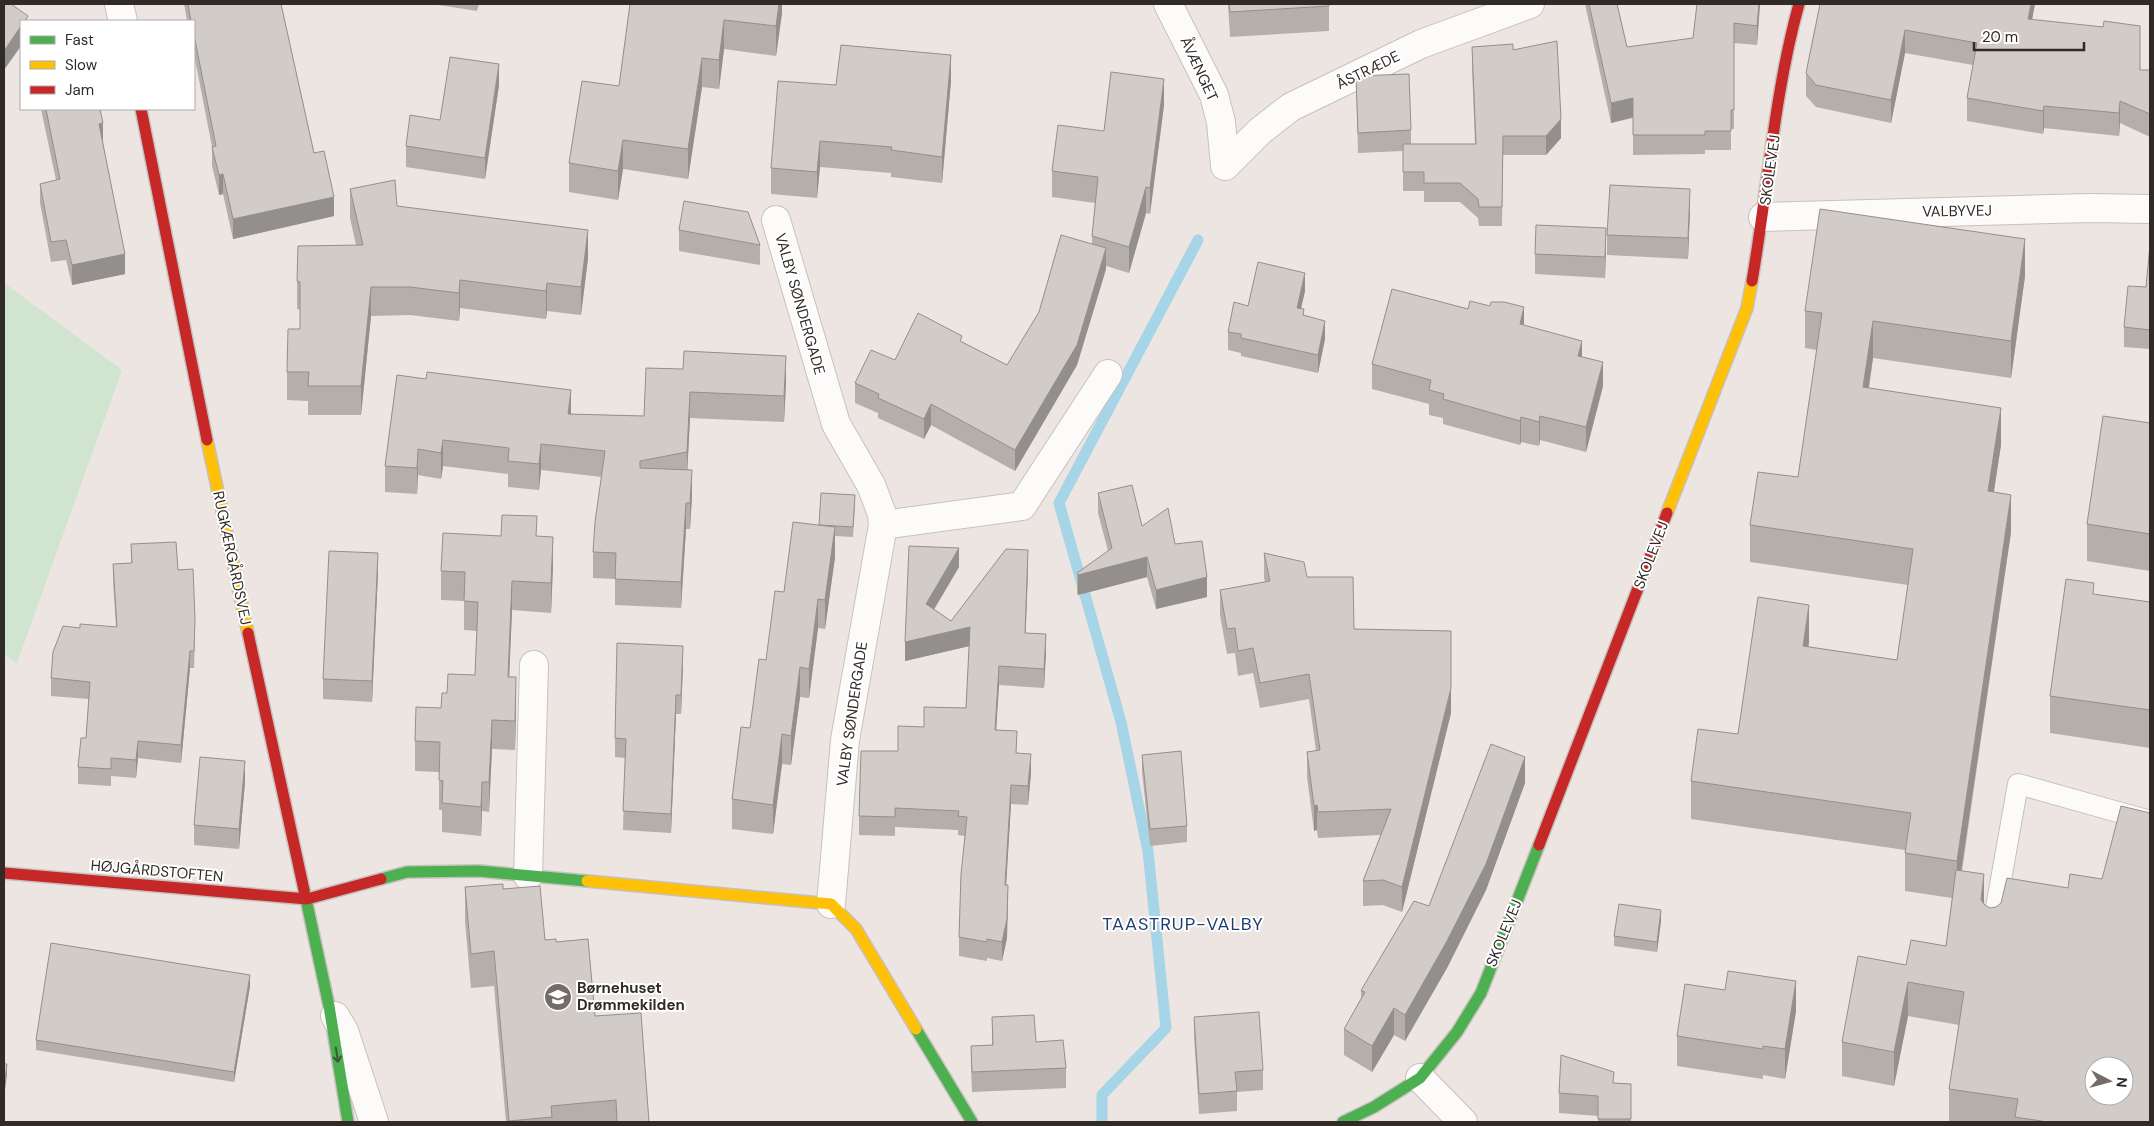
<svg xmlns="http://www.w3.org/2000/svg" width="2154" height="1126" font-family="'DM Sans',sans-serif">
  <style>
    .green { fill: #d1e4cf }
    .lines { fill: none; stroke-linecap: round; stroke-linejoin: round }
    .stream { stroke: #a6d5e7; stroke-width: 11 }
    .lane-casing { stroke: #c7c1bd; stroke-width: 22 }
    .street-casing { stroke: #c7c1bd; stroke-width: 30 }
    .fast-casing { stroke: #c7c1bd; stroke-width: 14 }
    .slow-casing { stroke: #c7c1bd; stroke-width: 14 }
    .jam-casing { stroke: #c7c1bd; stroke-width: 14 }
    .lane { stroke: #fcfbfa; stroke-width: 20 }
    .street { stroke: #fcfbfa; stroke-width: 28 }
    .fast { stroke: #4caf50; stroke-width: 11 }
    .slow { stroke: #ffc107; stroke-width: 11 }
    .jam { stroke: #c62828; stroke-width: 11 }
    .wall { fill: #b5afac }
    .shaded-wall { fill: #938f8c }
    .building { fill: #d2ccc8; stroke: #938f8c; fill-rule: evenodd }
    .oneway { stroke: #3a5936 }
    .labels { text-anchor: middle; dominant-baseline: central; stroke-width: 4; stroke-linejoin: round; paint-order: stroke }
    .street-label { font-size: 15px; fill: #312b28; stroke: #fff }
    .poi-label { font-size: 15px; font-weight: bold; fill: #312b28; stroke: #fff; text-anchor: start }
    .quarter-label { font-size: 18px; letter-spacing: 1px; fill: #1f3c72; stroke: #fff }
  </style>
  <rect width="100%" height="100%" fill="#ede5e1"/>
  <path class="green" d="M4 283 122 370 17 663 4 654Z"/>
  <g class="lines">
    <path class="stream" d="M1102 1122V1095L1166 1028 1148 851 1121 722 1059 503 1198 240"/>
    <g class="lane-casing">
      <path id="lane" d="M1992 930 2018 784 2150 821"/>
    </g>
    <g class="street-casing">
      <path id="street" d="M119 4 123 21
        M1168 4 1214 95 1221 122 1225 166
        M1225 166 1260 131 1291 107 1421 44 1530 4
        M1763 217 2090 208 2150 209
        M776 220 836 424 871 485 882 514 883 525
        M528 876 534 665
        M831 904 845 740 883 525 1022 506 1108 374
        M335 1016 344 1031 374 1122
        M1420 1078 1463 1122"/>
    </g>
    <g class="fast-casing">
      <path id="fast" d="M381 879 407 872 479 871 587 881
        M304 890 329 1006 348 1122
        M916 1029 972 1122
        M1343 1122 1374 1107 1420 1078 1457 1032 1481 993 1539 845"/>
    </g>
    <g class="slow-casing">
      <path id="slow" d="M207 440 248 633
        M1667 513 1747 308 1752 281
        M587 881 831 904 856 929 916 1029"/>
    </g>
    <g class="jam-casing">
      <path id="jam" d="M141 109 207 440
        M1752 281C1768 189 1774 94 1799 4
        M248 633 304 890
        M1539 845 1667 513
        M4 873 307 899 381 879"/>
    </g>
    <use href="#lane" class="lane"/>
    <use href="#street" class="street"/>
    <use href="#fast" class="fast"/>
    <use href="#slow" class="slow"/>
    <use href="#jam" class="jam"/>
  </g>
  <path class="wall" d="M184 4H281L314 153 334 216 233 239 223 194 219 195 212 166V147L194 54V21H187Z
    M432 4H479L477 11Z
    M630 4H782V13L776 56 724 49 719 89 702 87 688 179 623 169 618 200 569 192V163L619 86Z
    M1228 4H1329V31L1230 37Z
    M1585 4H1617L1627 47 1693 38 1697 4H1760L1757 45 1734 43V129H1731V150H1705V154L1633 155V118L1611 123Z
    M1820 4 2032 20 2140 70H2150V137L2120 123 2119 136 2044 128 2043 134 1967 121V98L1973 65 1905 53 1891 123 1816 107 1806 96V73Z
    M1472 47 1513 50 1561 138 1546 155H1503L1502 226H1479L1478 218 1460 202H1424V191H1403V151L1358 153 1356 76 1411 130V144H1475L1472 66Z
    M951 81 942 183 891 177V173L820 167 817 198 771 194V168L836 85Z
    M499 85 485 179 406 167V146L440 120Z
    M1164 105 1150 214 1146 213 1129 273 1106 266V269L1077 365 1015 471 931 425 924 439 878 418V413L855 403V383L895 360 962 342 1007 365 1092 244V236L1095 203 1052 197V171L1104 131Z
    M41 109H100L103 143 125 274 72 285 66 260 51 262 40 203V184L56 180Z
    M350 189 397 206 588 258 581 315 547 311 546 319 460 308 459 321 410 315 371 316 361 415H308V401L287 400V372L300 329V310L297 309V281L356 245 350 218Z
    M1690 209 1688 259 1607 255V235Z
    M679 230 760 245V265L679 251Z
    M2150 245V349L2124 347V327L2146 287Z
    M1606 249 1605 278 1535 274V254Z
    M2025 276 2011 378 1873 358 1869 388 2001 445 1994 492 2011 532 1962 871 1984 904 2150 1122H1949V1089L1959 1025 1908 1016 1894 1086 1842 1076V1042L1906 965 1946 946 1952 898 1905 891V850L1691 819V781L1738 734 1809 642 1808 647 1897 660 1908 585 1750 562V525L1798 477 1817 350 1805 348V311Z
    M1305 291 1301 308 1304 316 1325 339 1318 373 1241 356V353L1228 350V332L1248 306Z
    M1468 309 1524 325 1582 356 1603 386 1586 452 1540 440 1539 446 1521 442 1520 445 1443 424V418L1429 415V404L1372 389V364Z
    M646 368 786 382 784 422 690 418 687 470 692 496 690 529H686L681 608 615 605V579L593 578V552L602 477 541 470 539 490 508 487V474L443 466 441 479 418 475 417 494 385 492V466L397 375 571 414 644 416Z
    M2150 423V571L2087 561V524Z
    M1098 493 1142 526 1175 544 1207 597 1156 609 1147 577 1078 595 1077 593V573L1108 551 1098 513Z
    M855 505 853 537 835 536V557L825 629 818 628 809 698 800 697 791 765 782 764 773 834 732 829V799L784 592 819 525Z
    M501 536H537L553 566 551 613 512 610 509 677 516 707 515 750 492 749 489 812 482 811 481 836 442 832V810H439V772L415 771V741L441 708 447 693 475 675 477 631 464 630V601L441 600V571Z
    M131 544 178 570 195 636 194 668H190L181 763 138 758 136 778 111 776V786L78 784V767L86 738 89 699 51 696V678L80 628 116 627 113 581V564L131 563Z
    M959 548V567L934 609 951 621 1028 569 1025 633 1046 653 1044 688 999 685 996 730 1017 753 1031 773 1028 805 1011 804 1006 885 1008 904 1007 938 1002 961 987 958V961L959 956V937L965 836 958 835V830L895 827V836L859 835V816L898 751 924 727 966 708 969 646 905 661Z
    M1264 553 1307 577 1354 629 1451 713 1402 912 1383 905 1363 906V881L1381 835 1318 838 1317 830 1314 831 1307 777V752L1316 751 1309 699 1260 708 1253 673 1238 676 1235 653 1227 654 1220 615V590L1265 582 1264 578Z
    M378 573 372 702 323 699V679Z
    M2094 594 2150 602V748L2050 733V696Z
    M683 665 681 714H676L671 833 623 830 625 758 615 757V738Z
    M1142 755 1187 826V842L1150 846 1142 772Z
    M245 782 239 849 194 845V825Z
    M1525 783 1486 890 1447 968 1405 1041 1394 1035 1372 1072 1344 1055V1029L1361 999V991L1429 906Z
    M465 887 503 889 545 940 556 942 595 1016 649 1122H506L494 986 471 988 465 922Z
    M1661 921 1657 952 1614 946V936Z
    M250 986 234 1082 36 1050V1040Z
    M1725 990 1796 1011 1785 1079 1763 1075V1079L1677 1066V1036Z
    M992 1017 1036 1042 1066 1068V1088L972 1092 971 1067V1046L992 1045Z
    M1194 1017 1263 1070V1090L1237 1092V1111L1199 1114 1194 1037Z
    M1614 1083 1631 1084V1122H1598V1116L1559 1113V1093Z"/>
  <path class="shaded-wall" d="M779 4H782V13L776 56V26Z
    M1759 4H1760L1757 45V26Z
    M2031 4H2035L2028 42V19Z
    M724 20V49L719 89V60Z
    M21 26V46L4 70V51Z
    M1905 30V53L1891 123V100Z
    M951 55V81L942 183V157Z
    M702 58V87L688 179V149Z
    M499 64V85L485 179V158Z
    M1164 79V105L1150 214V188Z
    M1633 98V117L1611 123V103Z
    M2120 101V123L2119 136V113Z
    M2044 106V128L2043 134V111Z
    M1561 119V138L1546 155V136Z
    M103 123V143L99 144V124Z
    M623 140V169L618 200V171Z
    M820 141V167L817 198V172Z
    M223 174V194L219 195V175Z
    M1146 187V213L1129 273V247Z
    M1690 189V209L1688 259V238Z
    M334 197V216L233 239V219Z
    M1606 228V249L1605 278V257Z
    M588 230V258L581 315V287Z
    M2025 239V276L2011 378V341Z
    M1106 248V269L1077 365 1015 471V450Z
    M125 254V274L72 285V265Z
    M1305 273V291L1297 326V308Z
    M460 280V308L459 321V293Z
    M547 283V311L546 319V291Z
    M371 287V316L361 415V386Z
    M1524 307V331L1520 324Z
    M1325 321V339L1318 373V355Z
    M1873 321V358L1863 424V387Z
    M1582 341V365L1578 356Z
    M786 356V382L784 422V396Z
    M1603 362V386L1586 452V427Z
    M571 390V416L568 414Z
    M690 392V418L687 478V452Z
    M931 404V425L924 439V419Z
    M2001 408V445L1988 528V491Z
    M1540 416V440L1539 446V422Z
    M1521 417V442L1520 445V421Z
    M443 440V466L441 479V453Z
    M541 444V470L539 490V464Z
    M418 449V475L417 494V468Z
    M692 470V496L690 529V503Z
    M2011 495V532L1957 899V861Z
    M686 503V529L681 608V582Z
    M835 527V557L825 629V600Z
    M553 537V566L551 613V583Z
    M959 548V567L926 623V604Z
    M1028 550V569L1025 652V633Z
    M378 553V573L372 702V681Z
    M1147 557V577L1078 595V575Z
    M1207 577V597L1156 609V590Z
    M512 581V610L508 706V677Z
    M818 599V628L809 698V669Z
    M1809 605V642L1803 683V646Z
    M970 627V646L905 661V642Z
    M1046 634V653L1044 688V669Z
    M683 646V665L681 714V695Z
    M190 651V668L181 763V745Z
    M999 666V685L995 749V730Z
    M800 667V697L791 765V736Z
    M516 677V707L515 750V721Z
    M1451 688V713L1402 912V887Z
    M676 695V714L671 833V814Z
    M492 720V749L489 812V782Z
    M782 734V764L773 834V805Z
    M138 741V758L136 778V760Z
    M1031 754V773L1028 805V786Z
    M1525 757V783L1486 890 1447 968 1405 1041V1015Z
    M245 761V782L239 849V829Z
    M482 782V811L481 836V807Z
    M1011 785V804L1005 904V885Z
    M1317 805V830L1314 831V806Z
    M1984 874V908L1981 900Z
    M1008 885 1007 938 1002 961V942Z
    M1661 910V921L1657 952V942Z
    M250 975V986L234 1082V1072Z
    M1796 981V1011L1785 1079V1049Z
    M1908 982V1016L1894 1086V1052Z
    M1394 1008V1035L1372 1072V1046Z
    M7 1064V1075L4 1097V1087Z"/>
  <path class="building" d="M4 4H11L28 16 25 21H21V26L4 51Z
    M188 4H281L314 153 324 151 334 197 233 219 223 174 219 175 212 147 216 146 194 35V21H191Z
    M630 4H779L776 26 724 20 719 60 702 58 688 149 623 140 618 171 569 163 582 81 619 86Z
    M1229 4H1329V6L1230 12Z
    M1589 4H1617L1627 47 1693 38 1697 4H1759L1757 26 1734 23V110H1731V131H1705V135H1633V98L1611 103Z
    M1820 4H2031L2028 19 2103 27 2104 21 2140 26V70H2150V114L2120 101 2119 113 2044 106 2043 111 1967 98 1977 43 1905 30 1891 100 1816 85 1806 73Z
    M1557 41 1561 119 1546 136H1503L1502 207H1479L1478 199 1460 183H1424V172H1403V144H1476L1472 47 1513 44V50Z
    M841 45 951 55 942 157 891 150 892 147 820 141 817 172 771 168 778 81 836 85Z
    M450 57 499 64 485 158 406 146 410 115 440 120Z
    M1111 72 1164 79 1150 188 1146 187 1129 247 1092 236 1098 177 1052 171 1058 125 1104 131Z
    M1409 74 1411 130 1358 133 1356 76Z
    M46 109H100L103 123 99 124 125 254 72 265 66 240 51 242 40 184 60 179Z
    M395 180 397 206 588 230 581 287 547 283 546 291 460 280 459 293 410 287H371L361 386H308L309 372H287L288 329H300V282L297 281 298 246 363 245 350 189Z
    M1610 185 1690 189 1688 238 1607 235Z
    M684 201 748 212 760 245 679 230Z
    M1820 209 2025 239 2011 341 1873 321 1863 387 2001 408 1988 491 2011 495 1957 861 1905 853 1911 813 1691 781 1698 729 1738 734 1758 597 1809 605 1803 646 1897 660 1913 549 1750 525 1758 472 1798 477 1822 313 1805 311Z
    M1536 225 1606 228 1605 257 1535 254Z
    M1061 235 1106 248 1077 345 1015 450 931 404 924 419 878 398 879 394 855 383 871 350 895 360 918 313 962 336 960 341 1007 365 1039 312Z
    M2150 245V330L2124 327 2128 286 2146 287Z
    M1258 262 1305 273 1297 308 1304 309 1303 315 1325 321 1318 355 1241 338V334L1228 332 1234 302 1248 306Z
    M1392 289 1468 309 1470 301 1490 306 1491 302H1504L1524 307 1520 324 1582 341 1578 356 1603 362 1586 427 1540 416 1539 422 1521 417 1520 421 1443 399 1444 394 1429 390 1431 380 1372 364Z
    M684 351 786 356 784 396 690 392 687 452 640 461V468L692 470 690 503H686L681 582 615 579 616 553 593 552 595 522 605 451 541 444 539 464 508 461 509 448 443 440 441 453 418 449 417 468 385 466 397 375 426 379 427 372 571 390 568 414 644 416 646 368 683 369Z
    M2103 416 2150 423V534L2087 524Z
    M1132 485 1142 526 1168 508 1175 544 1202 541 1207 577 1156 590 1147 557 1078 575 1077 573 1112 548 1098 493Z
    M821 493 855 495 853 527 819 525Z
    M502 515 537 516 536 536 553 537 551 583 512 581 508 677H516L515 721 492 720 489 782H482L481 807 442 803 443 781 439 780 440 742 415 741 416 707 441 708 442 693H447L448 674 475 675 478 602 464 601 465 572 441 571 443 533 501 536Z
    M793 522 835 527 825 600 818 599 809 669 800 667 791 736 782 734 773 805 732 799 741 727 750 728 759 659 766 660 775 591 784 592Z
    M176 542 178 570 193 569 195 619 194 651H190L181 745 138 741 136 760 111 758V769L78 767 81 738H86L90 682 51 678 53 652 63 626 80 628V624L117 627 113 564 132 563 131 544Z
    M909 546 959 548 926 604 951 621 1006 549 1028 550 1025 633 1046 634 1044 669 999 666 995 730 1017 731 1016 753 1031 754 1028 786 1011 785 1005 885H1008L1007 919 1002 942 987 939V942L959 937 961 874 967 817 958 816 959 811 895 808V817L859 816 861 751H898V726L924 727V707L966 708 970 627 905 642Z
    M329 551 378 553 372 681 323 679Z
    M1264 553 1304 562 1307 577H1353L1354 629 1451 631V688L1402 887 1383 880 1363 881 1391 809 1318 812 1317 805 1314 806 1307 752 1320 750 1309 674 1260 683 1253 648 1238 651 1235 628 1227 629 1220 590 1270 581Z
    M2066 579 2094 583 2093 594 2150 602V710L2050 696Z
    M617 643 683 646 681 695H676L671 814 623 811 626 739 615 738Z
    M1491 744 1525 757 1486 864 1447 941 1405 1015 1394 1008 1372 1046 1344 1029 1365 992 1361 991 1363 987 1414 901 1429 906Z
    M1181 751 1187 826 1150 829 1142 755Z
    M200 757 245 761 239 829 194 825Z
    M2121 806 2150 813V1122H2048L2015 1117 2018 1099 1949 1089 1964 992 1908 982 1894 1052 1842 1042 1858 956 1906 965 1911 940 1946 946 1956 870 1984 874 1981 900 1985 905 1990 908 1996 907 2001 903 2007 878 2068 888 2070 874 2102 879ZM2094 1066H2124V1096H2094Z
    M503 884V889L540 886 545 940 556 939V942L588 939 595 1016 641 1013 649 1122H617L616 1100 551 1106 552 1117 509 1121 494 951 471 954 465 887Z
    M1619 904 1661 910 1657 942 1614 936Z
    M51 943 250 975 234 1072 36 1040Z
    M1728 971 1796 981 1785 1049 1763 1046V1049L1677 1036 1685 984 1725 990Z
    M1259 1012 1263 1070 1235 1072 1237 1091 1199 1094 1194 1017Z
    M1034 1015 1036 1042 1063 1040 1066 1068 972 1072 971 1046 993 1045 992 1017Z
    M1561 1055 1614 1072 1613 1083 1631 1084V1119H1598V1096L1559 1093Z
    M4 1064H7L4 1087Z"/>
  <defs><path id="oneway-shaft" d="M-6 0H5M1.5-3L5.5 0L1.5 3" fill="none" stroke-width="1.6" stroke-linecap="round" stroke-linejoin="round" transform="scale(1.25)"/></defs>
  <use class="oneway" href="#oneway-shaft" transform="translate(337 1055) rotate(81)"/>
  <defs>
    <g id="school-disc" transform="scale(1.4375)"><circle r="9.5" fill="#736c69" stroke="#fff"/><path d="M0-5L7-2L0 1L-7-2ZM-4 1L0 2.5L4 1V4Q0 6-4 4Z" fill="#fff"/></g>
  </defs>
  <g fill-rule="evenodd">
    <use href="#school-disc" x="558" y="997"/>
  </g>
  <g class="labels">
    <g class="street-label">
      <text transform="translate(1199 69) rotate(65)">ÅVÆNGET</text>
      <text transform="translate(1368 70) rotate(-26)">ÅSTRÆDE</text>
      <text transform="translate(1770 170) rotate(-82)">SKOLEVEJ</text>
      <text transform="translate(1957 211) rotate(-1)">VALBYVEJ</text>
      <text transform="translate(800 304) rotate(74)">VALBY SØNDERGADE</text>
      <text transform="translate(1651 555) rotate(-69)">SKOLEVEJ</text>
      <text transform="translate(232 558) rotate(78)">RUGKÆRGÅRDSVEJ</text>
      <text transform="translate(852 714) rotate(-82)">VALBY SØNDERGADE</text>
      <text transform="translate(157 871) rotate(5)">HØJGÅRDSTOFTEN</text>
      <text transform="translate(1504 933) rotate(-68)">SKOLEVEJ</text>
    </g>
    <g class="poi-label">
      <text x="577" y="988">Børnehuset<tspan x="577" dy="17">Drømmekilden</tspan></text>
    </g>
    <g class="quarter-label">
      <text x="1183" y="924">TAASTRUP-VALBY</text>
    </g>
  </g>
  <rect width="2154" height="1126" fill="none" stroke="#312b28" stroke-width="10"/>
  <rect x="20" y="20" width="175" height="90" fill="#ffffff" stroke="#adaaa9"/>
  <rect x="30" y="36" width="25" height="8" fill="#4caf50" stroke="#adaaa9"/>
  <text x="65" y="45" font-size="15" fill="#312b28">Fast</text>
  <rect x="30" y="61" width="25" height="8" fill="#ffc107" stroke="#adaaa9"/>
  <text x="65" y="70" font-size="15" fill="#312b28">Slow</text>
  <rect x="30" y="86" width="25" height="8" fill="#c62828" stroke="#adaaa9"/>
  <text x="65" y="95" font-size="15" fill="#312b28">Jam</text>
  <g transform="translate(2109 1081) rotate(96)"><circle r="24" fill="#ffffff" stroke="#adaaa9"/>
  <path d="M0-4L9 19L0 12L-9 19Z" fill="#736c69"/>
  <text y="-8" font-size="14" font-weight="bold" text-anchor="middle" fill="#312b28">N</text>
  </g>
  <path d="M1974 42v8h110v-8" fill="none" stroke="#312b28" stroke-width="2.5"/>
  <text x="1982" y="42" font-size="15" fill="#312b28" stroke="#ffffff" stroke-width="4" paint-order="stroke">20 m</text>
</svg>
